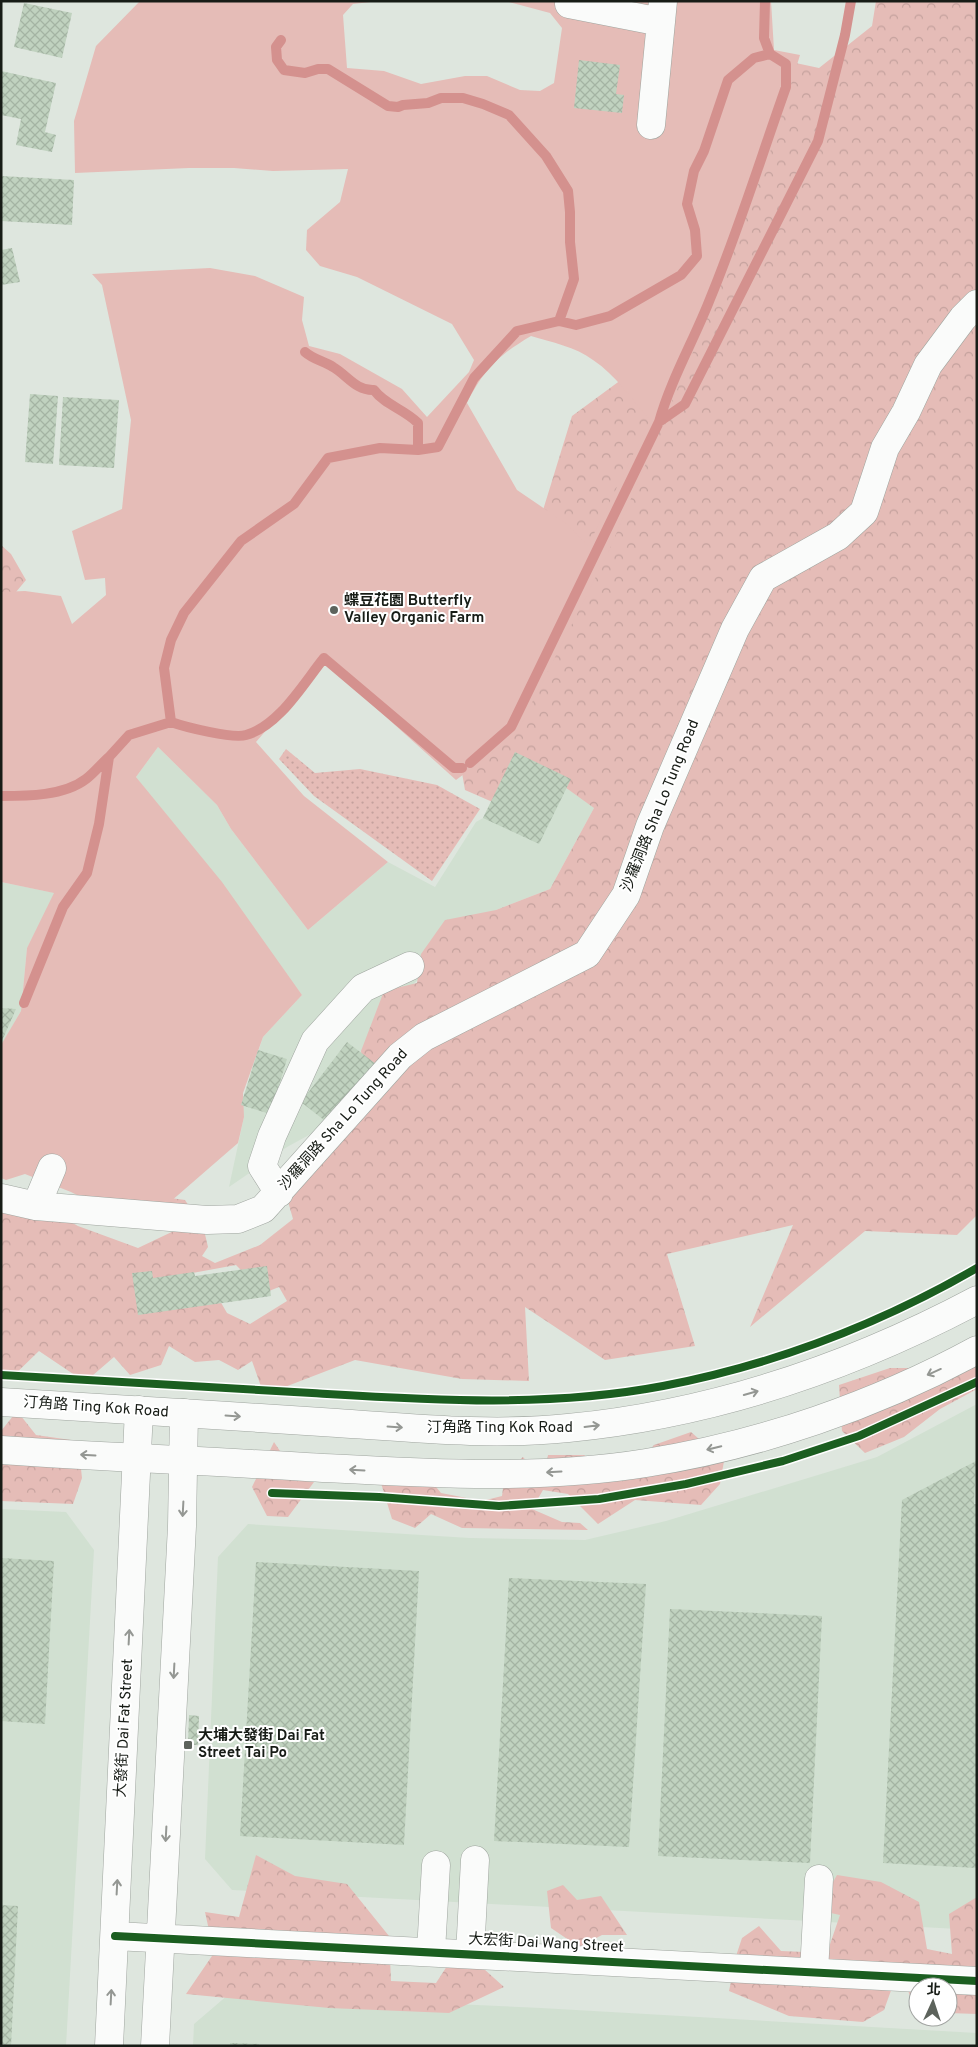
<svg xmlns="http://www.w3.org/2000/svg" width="978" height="2047" font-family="Overpass,'Noto Sans TC',sans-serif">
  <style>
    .built { fill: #d1e0d1 }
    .grass { fill: url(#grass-dots) }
    .forest { fill: url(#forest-crowns); fill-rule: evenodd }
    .garden { fill: #e5bcb7; fill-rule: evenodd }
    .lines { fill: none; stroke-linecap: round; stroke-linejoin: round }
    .stream { stroke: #d4918e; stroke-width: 10 }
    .building { fill: url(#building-cross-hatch) }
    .minor-casing { stroke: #9fa59f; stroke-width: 29 }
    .major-casing { stroke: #9fa59f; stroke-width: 29 }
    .minor { stroke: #fafbfa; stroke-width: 28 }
    .major { stroke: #fafbfa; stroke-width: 28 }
    .cycleway-casing { stroke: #fff; stroke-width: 11 }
    .cycleway { stroke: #1b5e20; stroke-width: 8 }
    .oneway { stroke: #949793 }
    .poi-dot { fill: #5d635c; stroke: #fff; stroke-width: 2 }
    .labels { text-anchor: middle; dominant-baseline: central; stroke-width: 4; stroke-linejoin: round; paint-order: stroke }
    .poi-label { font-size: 15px; font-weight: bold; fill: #171c16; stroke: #fff; text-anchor: start }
    .street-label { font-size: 15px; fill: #171c16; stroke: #fff }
  </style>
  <defs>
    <pattern id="grass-dots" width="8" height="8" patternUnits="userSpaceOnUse" patternTransform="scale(1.25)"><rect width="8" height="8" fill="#e5bcb7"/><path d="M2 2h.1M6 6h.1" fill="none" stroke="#c4a19d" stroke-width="1.8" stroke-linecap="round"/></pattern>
    <pattern id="forest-crowns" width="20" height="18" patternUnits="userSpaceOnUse" patternTransform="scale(1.25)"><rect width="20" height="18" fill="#e5bcb7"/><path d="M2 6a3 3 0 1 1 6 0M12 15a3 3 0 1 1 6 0" fill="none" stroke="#c4a19d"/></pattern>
    <pattern id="building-cross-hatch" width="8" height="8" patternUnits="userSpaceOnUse" patternTransform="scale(1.25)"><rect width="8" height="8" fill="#c0d2bf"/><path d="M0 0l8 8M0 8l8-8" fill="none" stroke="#a4b4a3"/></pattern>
  </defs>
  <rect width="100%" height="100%" fill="#dee6de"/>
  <path class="built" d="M158 747 217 805 231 829 308 930 388 862 435 887 476 822 483 818 515 752 571 779 594 808 550 889 496 910 436 962 381 1016 329 1124 287 1147 229 1187 244 1117 241 1105 263 1037 302 995 136 777Z
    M1 882 55 893 27 948 21 1011 1 1046Z
    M977 1404V1930L232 1890 205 1859 218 1557 248 1524 470 1538 585 1540 666 1521 877 1457Z
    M1 1509 66 1512 94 1550 66 2046H1Z
    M229 1994 541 2008 977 2033V2046H193L194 2024Z"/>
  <path class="grass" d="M286 749 315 773 360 769 437 785 480 809 432 881 314 796 279 759Z"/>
  <path class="forest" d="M876 1H977V1215L957 1235 865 1231 750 1327 793 1225 667 1254 695 1346 605 1360 525 1307 529 1381 462 1379 355 1360 264 1395 252 1361 238 1370 219 1360 195 1362 169 1346 161 1365 130 1375 114 1357 85 1382 39 1351 8 1381 1 1374V1194L18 1193 78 1226 138 1248 178 1229 142 1194 185 1200 204 1230 208 1247 202 1256 215 1263 260 1245 293 1219 285 1191 367 1086 361 1051 384 991 417 983 421 954 445 920 496 910 550 889 594 808 551 777 504 807 465 790 462 773 572 416 682 335 726 48 819 68 872 26ZM236 1265 264 1293 279 1287 287 1301 250 1324 227 1313 212 1287 187 1274Z
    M1 545 11 554 26 580 11 598 1 599Z
    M977 1339V1389L940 1409 904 1437 865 1453 842 1431 839 1385 890 1368H927Z
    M17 1411 36 1435 78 1441 82 1478 73 1504 1 1501V1431Z
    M691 1432 724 1461 720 1484 701 1505 635 1500 598 1524 568 1494 543 1490 532 1509 562 1522 580 1523 588 1530 462 1528 431 1514 415 1528 392 1519 381 1483 419 1466 441 1493 482 1501 502 1496 505 1472 523 1457 544 1481 548 1455H584L613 1475 632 1472 654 1445Z
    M274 1442 284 1457 314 1482 288 1517 267 1516 252 1487Z
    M256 1855 295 1876 347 1884 389 1936 391 1981 436 1983 449 1963 474 1960 504 1987 449 2013 329 2008 186 1994 214 1953 205 1912 239 1917Z
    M837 1875 881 1882 919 1902 927 1949 952 1954 949 1914 977 1897V2014L948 2013V1987H918V2009H915L907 1988 893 1985 884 2010 863 2022 789 2016 729 1991 737 1953 742 1938 759 1926 781 1951 827 1953 840 1915 817 1910Z
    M563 1885 577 1900 601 1896 627 1935H602L579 1947 551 1928 547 1891Z"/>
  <path class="garden" d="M140 1H379L353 4 343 15 347 68 384 71 421 84 465 76H487L520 90 540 91 554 83 562 28 550 13 505 1H771L774 50 800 55 768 159 693 352 608 553 515 736 456 780 325 662 256 742 304 796 388 862 308 930 231 829 217 805 158 747 136 777 222 882 302 995 263 1037 243 1093 244 1117 238 1143 170 1202H91L71 1192 25 1174 6 1180 1 1178V1045L21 1011 27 948 54 893 1 882V592L25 591 61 596 72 624 106 595 105 578 85 580 72 531 122 509 131 420 102 285 92 274 210 268 255 276 304 297 302 320 309 346 340 354 402 389 427 417 469 372 474 360 452 324 357 277 320 266 306 250 307 230 340 202 348 169 273 171 234 168H189L75 173 74 121 96 46ZM531 336C551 342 576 347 593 360 616 375 632 400 650 420L588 546 567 524 517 490 467 403C484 369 499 355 531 336Z"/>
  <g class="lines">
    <path class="stream" d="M281 40 276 47 277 60 284 70 305 73 318 69H328L388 106 398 107 403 105 428 103 441 98H463L483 104 509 115 546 156 568 191 570 212V242L574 279 559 321
      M305 352C314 360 324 361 333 367 347 375 356 391 374 390 385 405 404 409 418 423V450
      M659 422C671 379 694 340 710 299 739 229 761 157 786 87V64L770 54 764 38 765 1
      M171 722C185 727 233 739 246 735 279 726 303 684 324 658L454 768H462
      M470 763 511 727 659 422 685 404 818 141 845 35 851 1
      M1 796C27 796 64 796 86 779 94 773 101 764 109 757
      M24 1003 63 907 87 873 99 824 109 757 129 735 171 722 164 668 171 640 184 613 241 541 294 504 328 458 380 448 418 450 438 447 474 378 517 331 559 321 576 325 610 316 681 275 697 256 695 230 687 204 694 171 704 151 728 80 754 58 770 54"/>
  </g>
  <path class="building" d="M24 3 72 13 62 58 14 47Z
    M579 60 620 65 616 94 624 95 622 113 574 108Z
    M1 71 56 83 45 132 56 135 52 152 16 145 21 119 1 115Z
    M1 176 74 180 72 225 1 221Z
    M12 248 20 282 1 285V250Z
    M30 394 58 396 53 464 25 462Z
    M63 397 119 400 114 468 59 465Z
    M515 752 571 779 539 844 483 818Z
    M1 1008 16 1009 1 1043Z
    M347 1042 376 1064 329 1124 301 1102Z
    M258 1050 287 1059 270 1114 241 1105Z
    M267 1266 271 1296 138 1315 132 1273 152 1271 153 1278 194 1272 195 1276Z
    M976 1461 974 1504H977V1868L883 1863 902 1500Z
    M1 1558 54 1561 45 1724 1 1721Z
    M256 1562 419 1571 404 1845 240 1836Z
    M509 1578 646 1584 629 1847 494 1841Z
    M670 1609 822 1616 810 1863 658 1856Z
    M189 1715 199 1716 198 1745H188Z
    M1 1905 18 1906 11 2046H1Z
    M230 2043 259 2044V2046H230Z"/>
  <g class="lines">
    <g class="minor-casing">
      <path id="minor" d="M569 4 661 22
        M651 125 663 1
        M279 1193 262 1166 272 1136 315 1041 363 988 410 966
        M1 1198 36 1206 207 1220 238 1219 263 1209 400 1056 424 1037 587 954 626 895 650 826 735 629 763 578 838 536 864 512 885 448 906 412 928 365 963 318 977 304
        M36 1206 52 1168
        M115 1936 977 1981
        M431 1951 436 1865
        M470 1954 475 1860
        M814 1972 819 1879
        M109 2046 139 1410
        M155 2046 182 1526 184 1413"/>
    </g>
    <g class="major-casing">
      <path id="major" d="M1 1402C113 1408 225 1416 337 1423 413 1428 492 1436 568 1428 712 1414 849 1368 977 1300
        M1 1450C103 1457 205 1461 306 1467 420 1473 534 1481 646 1463 760 1445 876 1405 977 1350"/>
    </g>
    <use href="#minor" class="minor"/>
    <use href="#major" class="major"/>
    <g class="cycleway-casing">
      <path id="cycleway" d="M1 1375C105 1381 209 1387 312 1393 429 1400 547 1408 663 1386 772 1365 880 1324 977 1268
        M272 1493 379 1497 499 1506 599 1499 686 1484 783 1461 859 1436 977 1382
        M115 1936 977 1981"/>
    </g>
    <use href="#cycleway" class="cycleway"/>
  </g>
  <defs><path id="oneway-shaft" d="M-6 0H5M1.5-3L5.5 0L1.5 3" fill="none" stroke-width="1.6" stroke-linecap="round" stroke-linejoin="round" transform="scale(1.25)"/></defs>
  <g class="oneway">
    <use href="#oneway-shaft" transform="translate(934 1372) rotate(156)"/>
    <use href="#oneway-shaft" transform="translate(751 1393) rotate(-16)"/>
    <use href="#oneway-shaft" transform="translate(233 1416) rotate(4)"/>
    <use href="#oneway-shaft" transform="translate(592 1426) rotate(-7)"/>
    <use href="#oneway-shaft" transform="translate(395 1427) rotate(4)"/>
    <use href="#oneway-shaft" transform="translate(714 1448) rotate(166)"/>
    <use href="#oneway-shaft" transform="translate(88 1455) rotate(-177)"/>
    <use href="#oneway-shaft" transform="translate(357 1470) rotate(-177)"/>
    <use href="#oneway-shaft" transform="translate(554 1472) rotate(177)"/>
    <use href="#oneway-shaft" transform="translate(183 1509) rotate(93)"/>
    <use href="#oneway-shaft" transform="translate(129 1637) rotate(-87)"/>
    <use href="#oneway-shaft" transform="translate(174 1671) rotate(93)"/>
    <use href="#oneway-shaft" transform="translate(166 1834) rotate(93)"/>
    <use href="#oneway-shaft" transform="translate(117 1887) rotate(-87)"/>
    <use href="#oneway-shaft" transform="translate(111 1997) rotate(-87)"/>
  </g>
  <g class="poi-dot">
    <circle cx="334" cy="610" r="5"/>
    <rect x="183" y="1740" width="10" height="10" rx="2.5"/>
  </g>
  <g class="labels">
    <g class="poi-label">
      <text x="344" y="601">蝶豆花園 Butterfly<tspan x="344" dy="17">Valley Organic Farm</tspan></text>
      <text x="198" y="1736">大埔大發街 Dai Fat<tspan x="198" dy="17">Street Tai Po</tspan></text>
    </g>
    <g class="street-label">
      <text transform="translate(661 806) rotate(-68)">沙羅洞路 Sha Lo Tung Road</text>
      <text transform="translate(344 1120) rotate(-48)">沙羅洞路 Sha Lo Tung Road</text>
      <text transform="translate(96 1408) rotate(4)">汀角路 Ting Kok Road</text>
      <text x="500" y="1428">汀角路 Ting Kok Road</text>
      <text transform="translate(125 1728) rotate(-87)">大發街 Dai Fat Street</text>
      <text transform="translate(546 1944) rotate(3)">大宏街 Dai Wang Street</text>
    </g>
  </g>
  <rect width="978" height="2047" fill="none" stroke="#171c16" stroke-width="5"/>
  <g transform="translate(933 2002) rotate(3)"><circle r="24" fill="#ffffff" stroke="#a2a4a2"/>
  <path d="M0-4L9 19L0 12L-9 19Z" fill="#5d635c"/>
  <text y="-8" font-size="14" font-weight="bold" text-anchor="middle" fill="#171c16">北</text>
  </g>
</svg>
